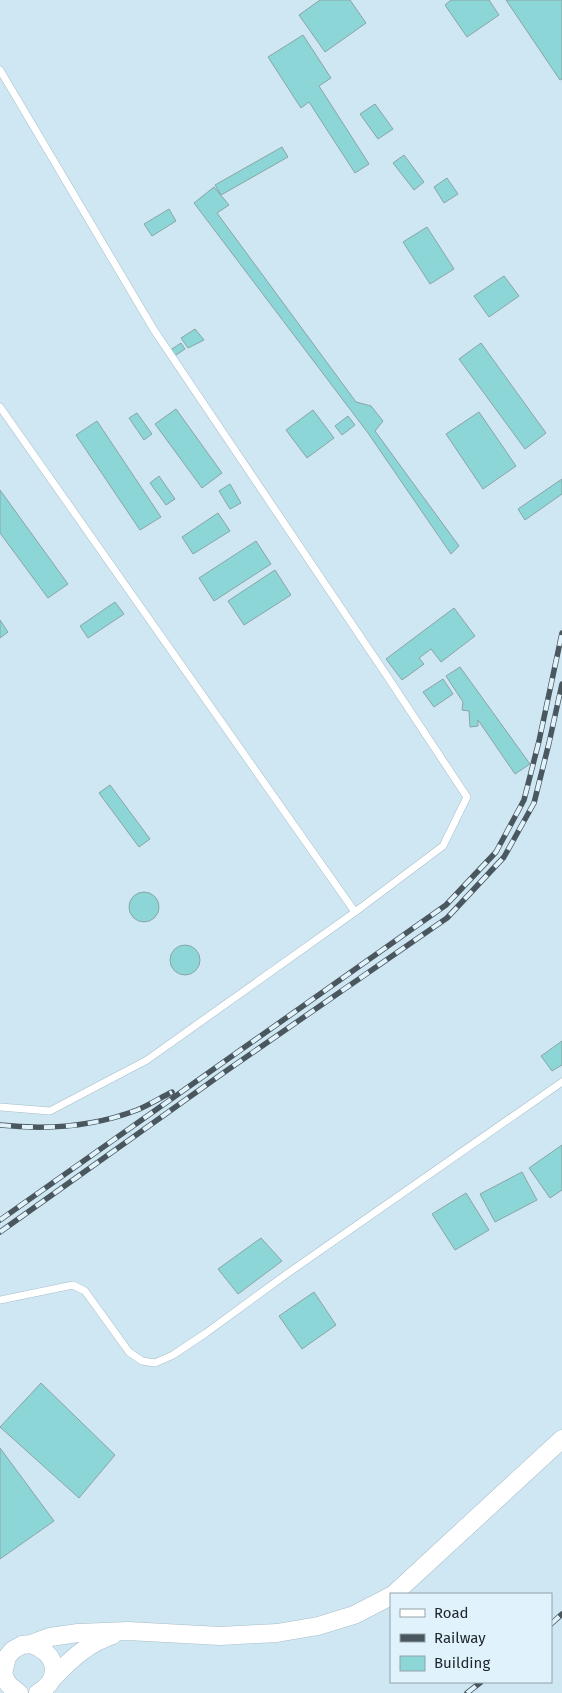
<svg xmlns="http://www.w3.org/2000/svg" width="562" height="1693" font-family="'Fira Sans',sans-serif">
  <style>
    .building { fill: #8dd6d8; stroke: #89a5a5 }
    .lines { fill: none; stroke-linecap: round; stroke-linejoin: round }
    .service-casing { stroke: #a7beca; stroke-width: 8 }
    .tertiary-casing { stroke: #a7beca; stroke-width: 19 }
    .service { stroke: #fff; stroke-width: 7 }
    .tertiary { stroke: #fff; stroke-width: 18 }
    .rail-casing { stroke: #4b575e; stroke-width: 5.5 }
    .rail { stroke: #e0f3fd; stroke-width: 4; stroke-dasharray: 11; stroke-linecap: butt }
  </style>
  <rect width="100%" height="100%" fill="#cfe6f3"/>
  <path class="building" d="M320 0H350L366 23 325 52 299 15Z
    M451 0H489L499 15 467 37 445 5Z
    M506 0H562V79L560 80Z
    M303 35 331 78 319 86 369 164 355 173 309 102 301 108 268 57Z
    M375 104 393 129 378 139 360 114Z
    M282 147 288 157 221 195 215 185Z
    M404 155 424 182 414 190 393 163Z
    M447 178 458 194 444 203 434 187Z
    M214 187 229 205 217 213 356 402 371 406 383 421 375 431 459 546 451 554 368 433 194 203Z
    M169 209 176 221 152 236 144 224Z
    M427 227 454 269 430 284 403 242Z
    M504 276 519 296 489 317 474 296Z
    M195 329 204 340 188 348 181 338Z
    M181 343 185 349 173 357 169 351Z
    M481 343 546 433 525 449 459 359Z
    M176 409 222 473 202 488 155 424Z
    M313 410 334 438 307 458 286 430Z
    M479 412 516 466 483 489 446 434Z
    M137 413 152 434 144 440 129 418Z
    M348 416 355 425 342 435 335 426Z
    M97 421 161 517 140 530 76 435Z
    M159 476 175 499 166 505 150 483Z
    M562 479V494L525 520 518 509Z
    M230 484 241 503 230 509 219 491Z
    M0 490 68 584 48 598 0 533Z
    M218 513 230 531 193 554 182 537Z
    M256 541 271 564 214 601 199 578Z
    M275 570 291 595 244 625 228 601Z
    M115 602 124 614 88 638 80 626Z
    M454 608 475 636 441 662 431 649 419 658 424 664 402 680 386 659Z
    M0 620 8 632 0 638Z
    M460 667 530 764 515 774 478 720V726L470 727 469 711 462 710 463 702 446 676Z
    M443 679 453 694 434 707 423 692Z
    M110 785 150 839 139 847 99 793Z
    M129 907a15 15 0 1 1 30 0a15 15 0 1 1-30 0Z
    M170 960a15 15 0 1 1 30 0a15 15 0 1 1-30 0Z
    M562 1041V1065L552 1071 541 1056Z
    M562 1145V1190L550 1198 529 1168Z
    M522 1172 537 1200 495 1222 480 1194Z
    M466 1193 489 1230 455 1250 432 1214Z
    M261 1238 282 1261 238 1294 218 1269Z
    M314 1292 336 1325 302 1349 279 1316Z
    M41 1383 115 1455 79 1498 0 1427Z
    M0 1448 54 1521 0 1559Z"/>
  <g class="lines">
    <g class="service-casing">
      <path id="service" d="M0 70 154 330 387 676 467 797 443 846 355 912 147 1060 50 1111 0 1107
        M0 407 355 912
        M0 1300 73 1285 85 1291 129 1352 142 1361 155 1363 173 1355 206 1333 288 1273 562 1082"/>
    </g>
    <g class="tertiary-casing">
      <path id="tertiary" d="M394 1594 562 1439
        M31 1644C57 1653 63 1678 38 1693
        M53 1678C71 1659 88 1643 113 1635
        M19 1693 10 1686 6 1681 3 1673 7 1657 13 1650 22 1645 31 1644 50 1637 78 1633 128 1631 220 1636 277 1633 318 1626 354 1615 391 1596"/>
    </g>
    <use href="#service" class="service"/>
    <use href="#tertiary" class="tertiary"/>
    <g class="rail-casing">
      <path id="rail" d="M0 1125C47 1130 93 1127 137 1110 149 1105 160 1098 172 1092
        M0 1220 446 905 496 852 524 800 539 741 562 633
        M0 1232 226 1071 447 918 504 857 534 803 549 743 562 684
        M551 1624 562 1614
        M467 1693 481 1682"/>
    </g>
    <use href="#rail" class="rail"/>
  </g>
  <rect x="390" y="1593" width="162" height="90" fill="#e0f3fd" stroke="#93a2aa"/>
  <rect x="400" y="1609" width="25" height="8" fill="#ffffff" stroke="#93a2aa"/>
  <text x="434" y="1618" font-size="15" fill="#20282d">Road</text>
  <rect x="400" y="1634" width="25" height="8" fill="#4b575e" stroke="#93a2aa"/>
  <text x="434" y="1643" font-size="15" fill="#20282d">Railway</text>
  <rect x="400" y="1656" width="25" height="15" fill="#8dd6d8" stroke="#93a2aa"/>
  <text x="434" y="1668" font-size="15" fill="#20282d">Building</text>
</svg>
